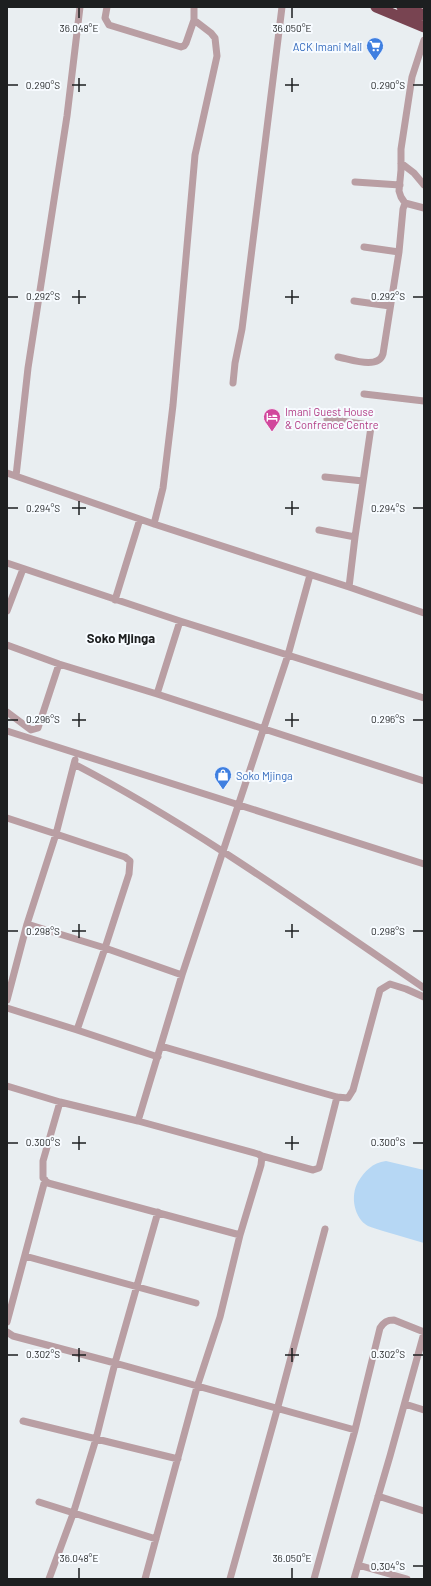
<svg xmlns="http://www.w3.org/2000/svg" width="431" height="1586" font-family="Barlow,sans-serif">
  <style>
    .green { fill: #b6d7f4 }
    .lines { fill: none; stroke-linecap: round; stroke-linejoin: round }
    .minor { stroke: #b99ea3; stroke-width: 7 }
    .highway { stroke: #784451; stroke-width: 11 }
    .ticks { fill: none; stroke: #1d1f20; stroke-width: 1.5 }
    .labels { text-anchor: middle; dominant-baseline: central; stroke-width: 4; stroke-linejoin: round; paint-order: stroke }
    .shop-label { font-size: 11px; fill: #366cbe; stroke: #f7fbff; text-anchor: end }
    .hotel-label { font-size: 11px; fill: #b23c85; stroke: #f7fbff; text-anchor: start }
    .quarter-label { font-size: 13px; font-weight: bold; fill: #1d1f20; stroke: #f7fbff }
    .ticks-label { font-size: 10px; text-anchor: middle; fill: #1d1f20; stroke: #f7fbff; stroke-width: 4; stroke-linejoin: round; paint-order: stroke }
  </style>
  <rect width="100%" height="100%" fill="#e9eef1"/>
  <path class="green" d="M386 1161 424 1170V1243C410 1239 397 1235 383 1231 378 1229 372 1228 368 1226 354 1218 350 1196 358 1182 365 1171 372 1163 386 1161Z"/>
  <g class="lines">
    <path class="minor" d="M107 7 105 18 109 25 181 47 184 46 186 43 194 20
      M401 163 414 173 424 185
      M355 182 400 185
      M405 203 424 208
      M364 247 399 252
      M354 301 390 306
      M338 357C350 359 378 370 383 354L399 252 403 209 405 203 401 197 399 191 401 170V149L412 77 424 40
      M233 383 235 363 242 329 282 7
      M364 394 424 401
      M327 419 369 425 371 427 355 537 349 587
      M7 473 154 524 349 587 424 613
      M16 476 28 368 67 116 80 7
      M325 477 363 481
      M154 524 163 488 173 405 195 155 217 56 215 38 211 33 194 20V7
      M319 530 355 537
      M7 563 180 621 424 698
      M115 600 140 519
      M7 611 23 569
      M7 645 59 664 157 694 424 781
      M157 694 180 621
      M7 712 31 730 38 728 59 664
      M7 731 424 864
      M74 764C197 828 310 910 424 988
      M7 818 56 834 27 924 7 1000
      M27 924 105 948 129 874 130 861 125 857 56 834 75 760
      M7 1008 77 1030
      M161 1046 305 1088 337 1097 348 1098 353 1090 380 990 390 984 406 989 424 997
      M158 1057 77 1030 105 948 182 975
      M7 1086 60 1102 138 1121 258 1154 262 1156 261 1165 240 1235 220 1317 197 1387 145 1579
      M60 1102 43 1161V1178L48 1183 240 1235
      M138 1121 182 975 288 655 310 575
      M262 1156 313 1170 319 1168 337 1097
      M25 1256 196 1303
      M7 1322 45 1180
      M7 1332 13 1336 115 1363 158 1212
      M405 1404 424 1410
      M23 1421 178 1459
      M378 1496 424 1511
      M39 1502 156 1539
      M358 1565 407 1579
      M49 1579 73 1514 96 1439 115 1363 355 1430
      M230 1579 277 1410 325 1229
      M314 1579 355 1430 380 1328C384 1322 387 1320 394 1320L424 1332
      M354 1579 390 1456 424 1333"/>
    <path class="highway" d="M376 7 424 27
      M402 7 424 15"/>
  </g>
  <path class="ticks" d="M79 8V18M292 8V18M79 78V92M292 78V92M8 85H18M72 85H86M285 85H299M413 85H423M79 290V304M292 290V304M8 297H18M72 297H86M285 297H299M413 297H423M79 501V515M292 501V515M8 508H18M72 508H86M285 508H299M413 508H423M79 713V727M292 713V727M8 720H18M72 720H86M285 720H299M413 720H423M79 924V938M292 924V938M8 931H18M72 931H86M285 931H299M413 931H423M79 1136V1150M292 1136V1150M8 1143H18M72 1143H86M285 1143H299M413 1143H423M79 1348V1362M292 1348V1362M8 1355H18M72 1355H86M285 1355H299M413 1355H423M413 1566H423M79 1568V1578M292 1568V1578"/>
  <defs>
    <g id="supermarket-pin" transform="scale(0.9)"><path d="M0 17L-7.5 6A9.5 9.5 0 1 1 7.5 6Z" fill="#3f7fe0" stroke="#f7fbff"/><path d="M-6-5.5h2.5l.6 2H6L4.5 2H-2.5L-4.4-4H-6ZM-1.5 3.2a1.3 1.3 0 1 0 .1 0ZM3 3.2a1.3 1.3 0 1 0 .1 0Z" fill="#fff"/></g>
    <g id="hotel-pin" transform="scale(0.9)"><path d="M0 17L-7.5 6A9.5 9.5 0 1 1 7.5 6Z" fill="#d1479c" stroke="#f7fbff"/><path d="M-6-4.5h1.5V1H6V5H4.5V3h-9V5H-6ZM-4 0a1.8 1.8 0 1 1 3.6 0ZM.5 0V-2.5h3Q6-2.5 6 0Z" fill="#fff"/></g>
    <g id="shop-pin" transform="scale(0.9)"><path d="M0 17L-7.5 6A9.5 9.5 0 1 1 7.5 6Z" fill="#3f7fe0" stroke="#f7fbff"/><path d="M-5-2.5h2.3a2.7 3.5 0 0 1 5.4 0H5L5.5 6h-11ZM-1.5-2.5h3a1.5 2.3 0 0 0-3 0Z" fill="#fff"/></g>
  </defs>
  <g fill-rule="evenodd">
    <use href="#supermarket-pin" x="375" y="46"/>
    <use href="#hotel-pin" x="272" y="417"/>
    <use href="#shop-pin" x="223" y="775"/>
  </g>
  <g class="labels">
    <g class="shop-label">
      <text x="362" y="46">ACK Imani Mall</text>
      <text x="236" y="775" text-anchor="start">Soko Mjinga</text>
    </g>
    <g class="hotel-label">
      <text x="285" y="411">Imani Guest House<tspan x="285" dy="13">&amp; Confrence Centre</tspan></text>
    </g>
    <g class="quarter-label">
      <text x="121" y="638">Soko Mjinga</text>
    </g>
  </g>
  <g class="ticks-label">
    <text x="79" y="32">36.048°E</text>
    <text x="292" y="32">36.050°E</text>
    <text x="43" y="89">0.290°S</text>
    <text x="388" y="89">0.290°S</text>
    <text x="43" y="300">0.292°S</text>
    <text x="388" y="300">0.292°S</text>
    <text x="43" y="512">0.294°S</text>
    <text x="388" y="512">0.294°S</text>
    <text x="43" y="723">0.296°S</text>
    <text x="388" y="723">0.296°S</text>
    <text x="43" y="935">0.298°S</text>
    <text x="388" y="935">0.298°S</text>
    <text x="43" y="1146">0.300°S</text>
    <text x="388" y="1146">0.300°S</text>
    <text x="43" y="1358">0.302°S</text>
    <text x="388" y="1358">0.302°S</text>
    <text x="79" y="1562">36.048°E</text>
    <text x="292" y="1562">36.050°E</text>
    <text x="388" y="1570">0.304°S</text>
  </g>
  <rect width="431" height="1586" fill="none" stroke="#1d1f20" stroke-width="16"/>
</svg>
